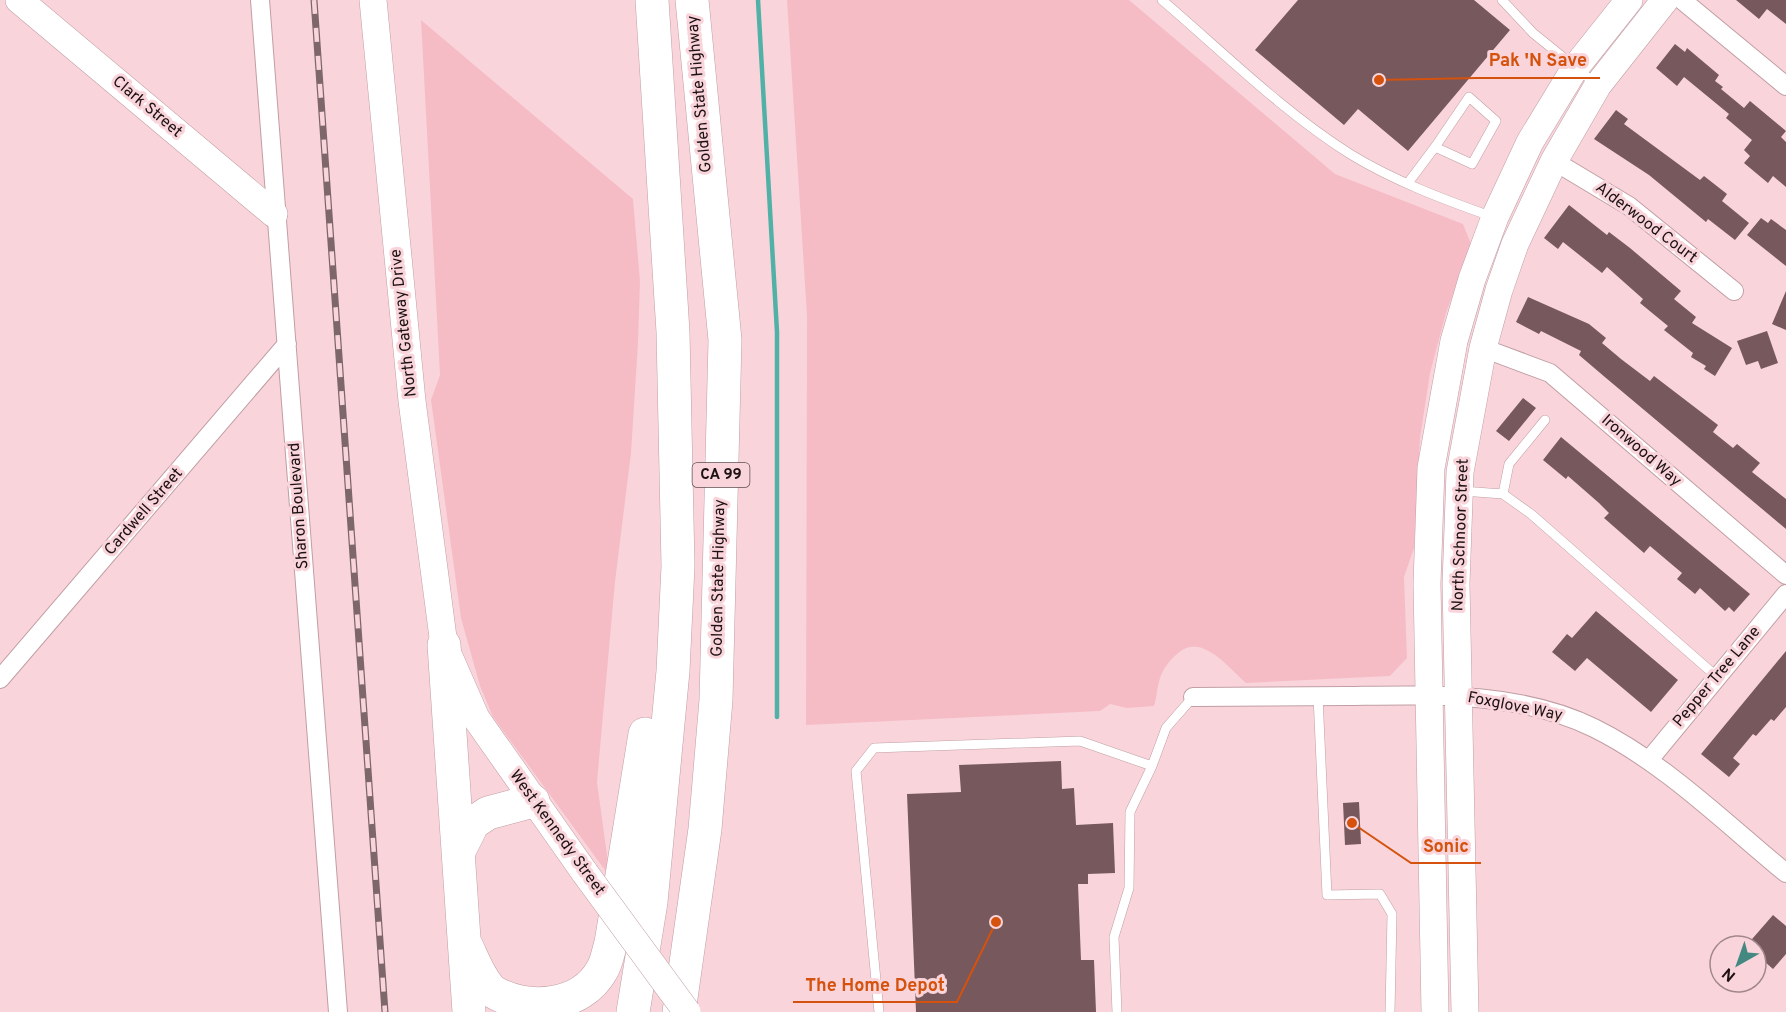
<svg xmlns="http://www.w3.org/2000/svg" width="1786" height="1012" font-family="Overpass,sans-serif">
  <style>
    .green { fill: #f6bcc6 }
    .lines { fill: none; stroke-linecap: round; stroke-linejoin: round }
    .stream { stroke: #52b1a7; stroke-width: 4.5 }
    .building { fill: #77585d }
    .lane-casing { stroke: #c09ea4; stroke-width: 10 }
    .street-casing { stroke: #c09ea4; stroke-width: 20 }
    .secondary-casing { stroke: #c09ea4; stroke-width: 28 }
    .highway-casing { stroke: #c09ea4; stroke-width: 34 }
    .lane { stroke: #fff; stroke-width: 9 }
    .street { stroke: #fff; stroke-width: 18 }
    .secondary { stroke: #fff; stroke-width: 27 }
    .highway { stroke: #fff; stroke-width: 33 }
    .rail-casing { stroke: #7e676b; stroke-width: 7 }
    .rail { stroke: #f9d5db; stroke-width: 4.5; stroke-dasharray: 14; stroke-linecap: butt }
    .secondary-bridge-casing { stroke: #c09ea4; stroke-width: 28; stroke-linecap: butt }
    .secondary-bridge { stroke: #fff; stroke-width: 27 }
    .labels { text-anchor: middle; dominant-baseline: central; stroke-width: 6; stroke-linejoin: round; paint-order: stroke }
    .shield { fill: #f9d5db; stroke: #5f4c4f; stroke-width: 1.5 }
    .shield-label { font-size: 15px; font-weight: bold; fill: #1d1113 }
    .street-label { font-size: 16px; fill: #1d1113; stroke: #f9d5db }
    .leader { fill: none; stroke: #d4520d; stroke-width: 2 }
    .callout-dot { fill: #d4520d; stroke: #f9d5db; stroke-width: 2 }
    .callout-label { font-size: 18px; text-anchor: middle; font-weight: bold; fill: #d4520d; stroke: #f9d5db; stroke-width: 6; stroke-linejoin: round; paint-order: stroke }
  </style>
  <rect width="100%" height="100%" fill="#f9d5db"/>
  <path class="green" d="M787 0H1129L1335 174 1463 224 1471 244 1446 313 1430 373 1420 438 1414 548 1404 577 1407 658 1390 676 1246 683C1229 669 1201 630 1176 655 1169 661 1163 669 1160 678 1157 687 1157 697 1154 706L1127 708 1110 704 1100 711 806 725 807 316Z
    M421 20 633 199 640 281 638 343 631 453 615 582 597 782 610 877 493 717 480 686 461 618 431 400 440 375Z"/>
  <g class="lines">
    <path class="stream" d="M758 0 777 332V717"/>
  </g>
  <path class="building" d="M1298 0H1474L1510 30 1408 151 1358 109 1344 125 1255 50Z
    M1736 0H1786V24L1767 9 1759 19Z
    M1675 44 1685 52 1687 48 1719 75 1715 81 1723 87 1721 89 1744 108 1750 101 1786 131 1781 137 1786 142V187L1773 176 1768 183 1744 163 1750 156 1744 150 1752 140 1726 118 1729 114 1684 77 1677 86 1656 68Z
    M1616 110 1628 119 1624 124 1700 180 1704 176 1727 194 1722 201 1749 223 1735 240 1708 219 1706 222 1649 175 1594 139Z
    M1569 205 1607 235 1609 232 1630 248 1681 291 1674 299 1696 317 1692 323 1732 348 1715 376 1704 369 1706 366 1691 357 1693 353 1664 330 1668 326 1640 303 1643 299 1607 267 1602 273 1563 242 1558 249 1544 238Z
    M1761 218 1768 223 1771 219 1786 230V266L1747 235Z
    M1786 291V330L1772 324Z
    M1528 297 1589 324 1606 338 1602 343 1621 359 1650 381 1654 376 1718 425 1713 432 1733 448 1737 444 1760 463 1752 472 1786 499V529L1606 378 1579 355 1581 351 1541 331 1539 334 1516 322Z
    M1767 331 1778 363 1761 369 1758 361 1746 365 1737 341Z
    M1523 398 1536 408 1509 441 1496 431Z
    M1561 437 1750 594 1734 612 1729 607 1725 611 1700 588 1695 594 1677 579 1682 573 1650 546 1644 553 1604 518 1609 513 1599 503 1568 476 1566 479 1543 460Z
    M1596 611 1678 680 1651 712 1587 658 1575 671 1552 652 1567 634 1572 638Z
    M1786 651V707L1774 721 1771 719 1756 736 1753 734 1733 758 1740 764 1729 777 1701 754Z
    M1061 761 1062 789 1074 788 1076 825 1113 823 1115 873 1088 874V884H1078L1081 960H1094L1096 1012H916L907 794 961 792 959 765Z
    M1359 802 1361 844 1345 845 1343 803Z
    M1773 915 1786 926V954L1773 969 1756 954V946H1746Z"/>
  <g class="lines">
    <g class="lane-casing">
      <path id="lane" d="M1162 0C1223 52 1282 111 1350 154 1394 181 1445 200 1493 217
        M1502 0 1533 33 1596 84
        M1408 183 1435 147 1472 164 1496 121 1469 97 1435 147
        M1462 491 1503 494 1531 514 1716 676
        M1503 494 1509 464 1545 420
        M1318 696 1327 895 1380 894 1392 914 1390 1012
        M1152 766 1166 728 1193 697
        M879 1012 856 771 874 748 1080 741 1152 766 1130 812 1129 888 1114 937 1117 1012"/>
    </g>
    <g class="street-casing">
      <path id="street" d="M260 0 338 1012
        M1682 0 1786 86
        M1554 161 1629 206 1734 291
        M1483 348 1550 373 1786 575
        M0 679 287 344
        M1193 697C1245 697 1296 696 1348 696 1429 695 1519 691 1594 728 1665 763 1725 823 1786 873
        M1649 760 1786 594"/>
    </g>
    <g class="secondary-casing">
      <path id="secondary" d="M19 0 274 214
        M373 0 412 401 444 645 476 718 585 873
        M1435 1012 1427 584 1431 468 1454 341 1472 279 1495 217 1530 142 1575 68 1629 0
        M1465 1012 1456 584 1460 472 1483 348 1499 290 1515 244 1554 161 1598 85 1665 0"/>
    </g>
    <g class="highway-casing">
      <path id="highway" d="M444 645 469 1012
        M459 851 473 823 488 813 533 801
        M465 943C473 959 479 978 492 991 526 1012 581 1008 602 970 607 962 608 952 611 943L645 734
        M633 1012 651 902 673 671 678 566 673 332 652 0
        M679 1012 705 829 716 700 725 340 692 0"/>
    </g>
    <use href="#lane" class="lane"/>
    <use href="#street" class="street"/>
    <use href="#secondary" class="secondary"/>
    <use href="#highway" class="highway"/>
    <g class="rail-casing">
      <path id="rail" d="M314 0 385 1012"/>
    </g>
    <use href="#rail" class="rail"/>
    <g class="secondary-bridge-casing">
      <path id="secondary-bridge" d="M585 873 687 1012"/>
    </g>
    <use href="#secondary-bridge" class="secondary-bridge"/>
  </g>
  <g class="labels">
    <rect class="shield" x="692.5" y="463" width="57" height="24" rx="4.5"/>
    <g class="shield-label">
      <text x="721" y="475">CA 99</text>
    </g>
    <g class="street-label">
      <text transform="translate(700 94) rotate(-95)">Golden State Highway</text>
      <text transform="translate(147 107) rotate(40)">Clark Street</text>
      <text transform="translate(1646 223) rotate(37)">Alderwood Court</text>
      <text transform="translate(404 323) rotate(-96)">North Gateway Drive</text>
      <text transform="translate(1641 451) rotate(41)">Ironwood Way</text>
      <text transform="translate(299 506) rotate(-94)">Sharon Boulevard</text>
      <text transform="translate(144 512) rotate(-49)">Cardwell Street</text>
      <text transform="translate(1461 535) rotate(-88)">North Schnoor Street</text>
      <text transform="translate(719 578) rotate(-89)">Golden State Highway</text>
      <text transform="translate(1717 677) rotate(-50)">Pepper Tree Lane</text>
      <text transform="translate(1515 707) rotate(11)">Foxglove Way</text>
      <text transform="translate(557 833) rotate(54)">West Kennedy Street</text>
    </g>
  </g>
  <path class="leader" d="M1379 80L1477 78H1600M1352 823L1411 863H1481M996 922L957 1002H793"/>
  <g class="callout-dot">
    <circle cx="1379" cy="80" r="6"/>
    <circle cx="1352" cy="823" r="6"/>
    <circle cx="996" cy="922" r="6"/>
  </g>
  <g class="callout-label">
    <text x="1538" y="66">Pak 'N Save</text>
    <text x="1446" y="852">Sonic</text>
    <text x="875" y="991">The Home Depot</text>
  </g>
  <g transform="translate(1738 964) rotate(220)"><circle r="28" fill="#f9d5db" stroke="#a1878b" stroke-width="1.5"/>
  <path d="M0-4.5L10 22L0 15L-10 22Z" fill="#438982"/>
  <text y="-9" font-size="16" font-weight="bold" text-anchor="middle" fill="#1d1113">N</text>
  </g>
</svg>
